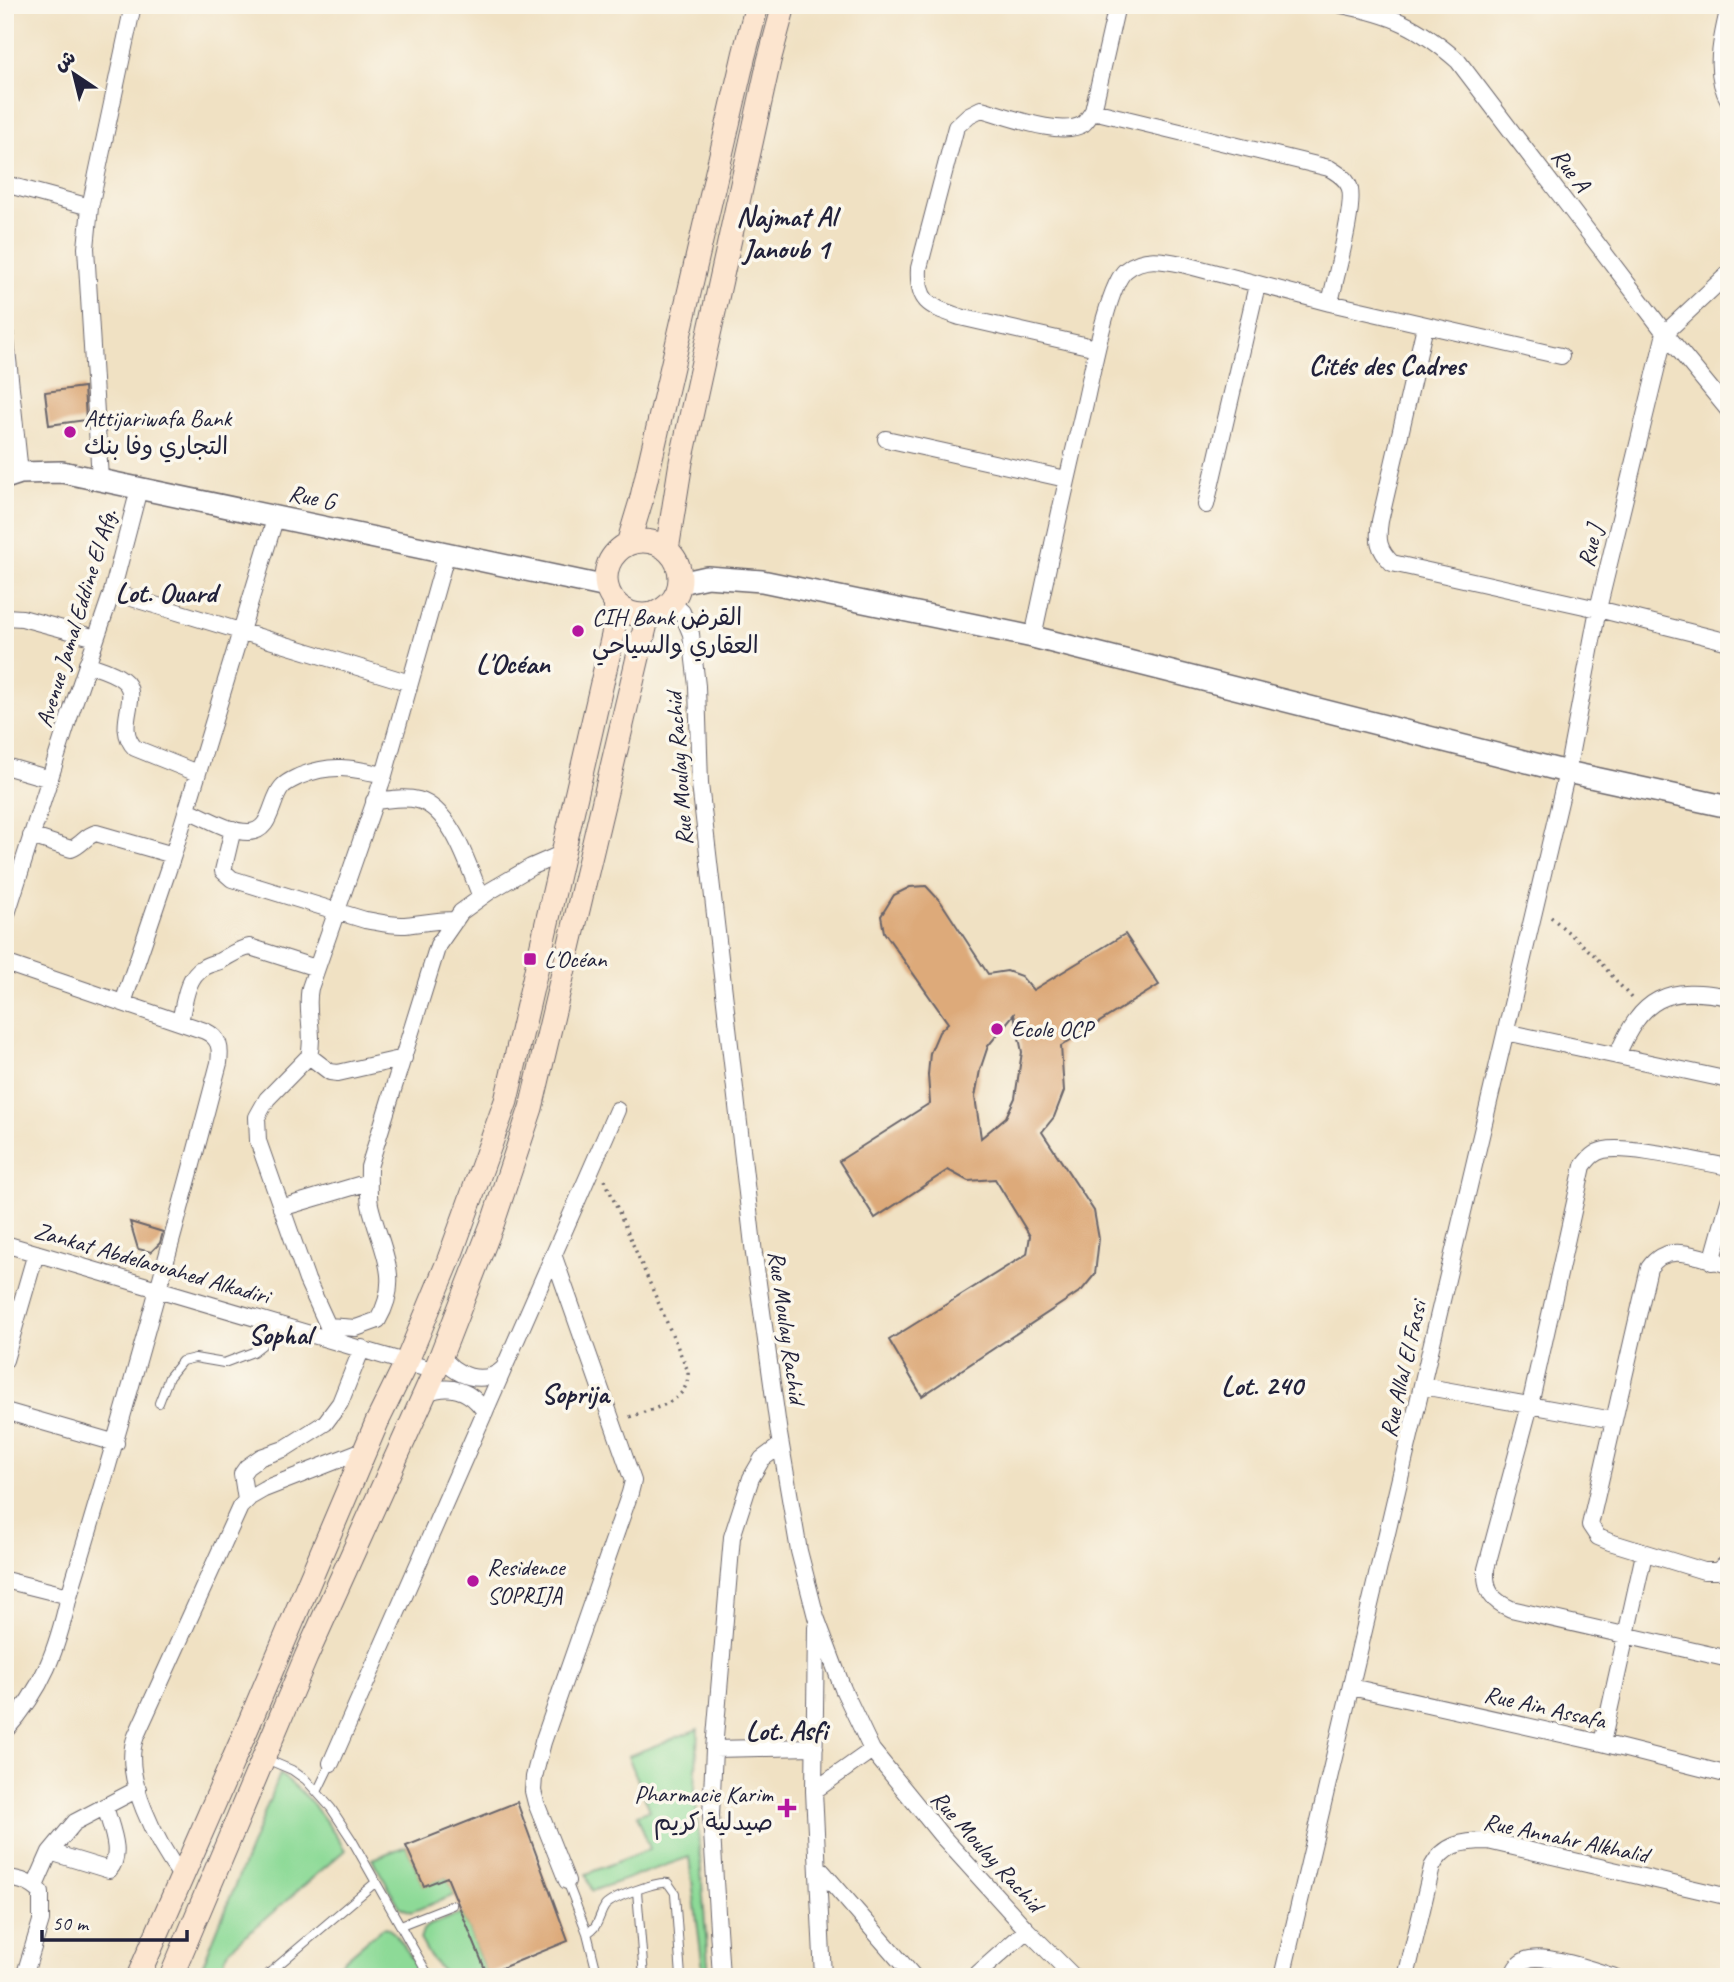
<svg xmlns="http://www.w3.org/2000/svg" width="1734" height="1982" font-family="Caveat,'Playpen Sans Arabic',sans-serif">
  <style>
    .green { fill: #8dda97; stroke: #587e69; stroke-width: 2 }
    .building { fill: #ddaa7a; fill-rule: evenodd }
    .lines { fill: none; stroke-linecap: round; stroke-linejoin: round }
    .service-casing { stroke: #6a656b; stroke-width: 10 }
    .minor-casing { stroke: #6a656b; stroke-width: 18 }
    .tertiary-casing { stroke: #6a656b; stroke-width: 24 }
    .secondary-casing { stroke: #6a656b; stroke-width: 25 }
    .path { stroke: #6a656b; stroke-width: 3.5; stroke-dasharray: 2 5; stroke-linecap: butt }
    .service { stroke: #fff; stroke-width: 8 }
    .minor { stroke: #fff; stroke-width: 16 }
    .tertiary { stroke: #fff; stroke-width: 21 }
    .secondary { stroke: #fce5cf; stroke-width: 23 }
    .poi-dot { fill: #b5179e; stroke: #fbf7ec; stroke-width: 2.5 }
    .labels { text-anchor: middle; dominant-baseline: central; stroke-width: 7; stroke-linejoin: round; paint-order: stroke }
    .street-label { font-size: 24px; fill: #22223b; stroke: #fbf7ec }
    .poi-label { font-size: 24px; fill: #22223b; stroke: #fbf7ec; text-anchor: start }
    .quarter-label { font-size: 28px; font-weight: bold; fill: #22223b; stroke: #fbf7ec }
  </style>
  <rect width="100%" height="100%" fill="#fbf7ec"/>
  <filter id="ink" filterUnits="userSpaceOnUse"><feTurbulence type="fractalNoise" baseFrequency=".0143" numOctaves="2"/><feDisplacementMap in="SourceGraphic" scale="14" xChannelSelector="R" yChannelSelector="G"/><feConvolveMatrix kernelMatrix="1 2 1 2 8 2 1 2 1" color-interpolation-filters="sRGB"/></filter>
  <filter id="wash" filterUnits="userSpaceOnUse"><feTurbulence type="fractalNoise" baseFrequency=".00686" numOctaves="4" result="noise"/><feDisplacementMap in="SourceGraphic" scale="28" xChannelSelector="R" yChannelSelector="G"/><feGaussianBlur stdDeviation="1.57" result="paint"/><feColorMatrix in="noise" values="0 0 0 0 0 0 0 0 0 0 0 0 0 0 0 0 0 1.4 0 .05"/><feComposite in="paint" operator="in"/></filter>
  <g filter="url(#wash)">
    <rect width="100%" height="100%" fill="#f0e1c3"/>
    <path class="green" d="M698 1729 695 1789 709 1977H704L689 1857 592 1891 586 1874 650 1849 637 1815 650 1810 628 1756Z
      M280 1774C308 1794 327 1821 345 1850L230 1949 225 1958V1967L232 1977H198Z
      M406 1846 424 1885 447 1877 455 1895 411 1912 400 1907 372 1859Z
      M462 1913 488 1977H448L430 1957 420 1939 423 1930 427 1926Z
      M386 1927 394 1933 425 1977H324L382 1928Z"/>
    <g id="blocks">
      <path class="building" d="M84 387 86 420 49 425 45 392Z
        M926 886 941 902 988 974 1007 971 1021 976 1033 990 1125 934 1159 985 1061 1046 1064 1091 1054 1117 1042 1132 1094 1211 1099 1239 1095 1274 1082 1290 922 1396 889 1340 1027 1254 1030 1236 995 1179 968 1181 948 1170 875 1218 839 1161 930 1103 928 1075 930 1053 939 1032 948 1023 884 932 881 916 894 895 910 887ZM1014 1014 1022 1052 1015 1098 1006 1117 981 1138 975 1097 980 1070 988 1046Z
        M130 1222 163 1232 160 1243 151 1252 138 1249Z
        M517 1802 568 1941 487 1974 447 1877 424 1886 406 1846Z"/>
    </g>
  </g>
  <g filter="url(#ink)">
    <use href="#blocks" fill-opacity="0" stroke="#6a656b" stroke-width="2"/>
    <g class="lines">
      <g class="service-casing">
        <path id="service" d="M159 1403 169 1377 182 1361 195 1358 224 1363 253 1352 262 1345 274 1322
          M266 1759 292 1770 306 1780 331 1808 352 1840 426 1971 432 1977
          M317 1792 331 1763
          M567 1881 587 1933 598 1977
          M637 1891 644 1977
          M401 1925 452 1905
          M587 1933C600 1926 598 1916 605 1906 613 1897 657 1881 668 1883L675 1893 681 1977
          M269 1973 376 1882"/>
      </g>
      <g class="minor-casing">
        <path id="minor" d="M1341 5C1393 15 1418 26 1458 61L1665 333 1729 411
          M1729 7C1722 37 1712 73 1729 101
          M1093 111 1329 168C1337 173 1345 177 1349 186 1357 202 1334 282 1330 303
          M5 184 90 207
          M1425 326 1380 521C1377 540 1378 549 1392 563L1598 609 1729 642
          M5 331 20 473
          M1097 348 960 317C929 306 917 303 919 268L956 127 969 115 981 109C1005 115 1061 138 1083 124 1087 121 1090 115 1093 111L1117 5
          M886 439 1066 479
          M100 479 86 248 90 207 133 5
          M1206 505 1257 285
          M112 592 410 683
          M671 602 682 612 691 634 697 686 700 784 754 1254 779 1434 799 1551 816 1617 843 1689 872 1750 941 1835 1027 1930 1074 1977
          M5 617 22 618 96 638
          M1033 637C1049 561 1065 487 1083 412 1090 384 1107 285 1126 270 1143 256 1163 260 1182 264L1330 303 1561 356
          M87 664C98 668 114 672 123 680 143 695 113 726 135 748L197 773
          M5 766 50 779
          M374 801C388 800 404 796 418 800 452 809 469 868 481 897
          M187 810C206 817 228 832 248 832 272 832 270 801 282 787 286 782 294 779 300 776 332 763 352 768 384 775
          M233 829 223 871 232 879 365 920C378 922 392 926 405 925 422 923 438 920 456 920
          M31 836 71 849C82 845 85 836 96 833L173 855
          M5 920 68 721 112 592 139 489
          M5 963 205 1031C220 1038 221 1048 219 1063 172 1242 123 1419 69 1596L5 1580
          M123 1003 173 855 276 516
          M180 1022C184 1005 186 976 204 967 209 964 215 963 220 961 231 955 238 949 250 947L316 968
          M1506 1032 1729 1080
          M309 1056 330 1072 338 1073 404 1058
          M1617 1056C1641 997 1667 985 1729 997
          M1729 1167C1699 1162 1631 1145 1604 1150 1594 1152 1589 1158 1583 1166L1530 1405 1486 1569C1485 1591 1491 1600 1511 1609L1729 1659
          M281 1208 369 1182
          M5 1244 435 1371
          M554 1257 633 1481 630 1493 543 1742 534 1777 533 1791 536 1803 567 1881
          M1712 1262 1729 1201
          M1729 1265C1702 1259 1668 1239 1649 1268L1590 1525 1598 1537 1610 1542 1704 1571H1717L1729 1562
          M328 1326 356 1328 378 1320C403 1277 380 1248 370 1205 368 1193 369 1179 369 1167L438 945 461 912 490 891 531 867 563 853
          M337 1341 328 1326 307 1280 258 1141 257 1117 267 1099 309 1056C315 1033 305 1011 310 988L384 775 447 552
          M441 1355C454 1376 484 1387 504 1368
          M5 1360 36 1253
          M1422 1386 1613 1420
          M426 1393C450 1383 471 1390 485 1412
          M5 1411 116 1443
          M246 1500 242 1474 247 1467 261 1457 284 1449 325 1423 340 1403 362 1348
          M816 1627 814 1791 823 1977
          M1351 1687 1602 1743 1729 1775
          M5 1731C43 1689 57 1650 69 1596
          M1602 1743 1644 1554
          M714 1749 815 1747
          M331 1763 617 1110
          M814 1791 872 1750
          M50 1852 109 1870C124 1854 110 1826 105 1806
          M820 1869 914 1977
          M5 1877C20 1880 31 1882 41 1893V1921L24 1977
          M182 1877C158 1845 120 1776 136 1736L240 1507 250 1497 264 1489 366 1449
          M35 1886 50 1852 75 1822 138 1789
          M721 1977 711 1816 714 1749 732 1537 751 1478 762 1459 781 1445
          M974 1977 1027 1930
          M1282 1977 1567 772 1598 609 1665 333 1729 273
          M1406 1977 1432 1867C1444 1844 1463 1841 1488 1841L1729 1897
          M1512 1977C1515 1969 1518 1963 1526 1960 1543 1952 1595 1971 1615 1977"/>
      </g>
      <g class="tertiary-casing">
        <path id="tertiary" d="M5 478 20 473 62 472 607 587
          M680 583 707 577 762 581 1033 637 1567 772 1729 807"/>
      </g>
      <g class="secondary-casing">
        <path id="secondary" d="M606 578a37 37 0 1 1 74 0a37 37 0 1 1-74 0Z
          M628 544 641 501 744 55 757 5
          M667 550 681 462 769 61 784 5
          M138 1977 245 1733 377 1422 407 1361 448 1262 506 1101 613 635 616 603
          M171 1977 306 1657 435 1371 493 1222 531 1108 648 615"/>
      </g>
      <path class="path" d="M1551 917 1594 955 1632 999
        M605 1180 688 1371C690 1404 652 1408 627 1418"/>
      <use href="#service" class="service"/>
      <use href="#minor" class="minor"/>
      <use href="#tertiary" class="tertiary"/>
      <use href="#secondary" class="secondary"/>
    </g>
  </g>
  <g class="poi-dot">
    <circle cx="70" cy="432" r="7"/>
    <circle cx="578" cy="631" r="7"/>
    <rect x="523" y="952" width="14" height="14" rx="3.5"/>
    <circle cx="997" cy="1029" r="7"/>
    <circle cx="473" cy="1581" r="7"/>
    <path d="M783.5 1797.5h7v7h7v7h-7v7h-7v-7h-7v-7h7z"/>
  </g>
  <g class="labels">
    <g class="street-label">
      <text transform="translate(1571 170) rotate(53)">Rue A</text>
      <text transform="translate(312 497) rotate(12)">Rue G</text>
      <text transform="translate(1590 546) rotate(-77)">Rue J</text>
      <text transform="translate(76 618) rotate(-73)">Avenue Jamal Eddine El Afg.</text>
      <text transform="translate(679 769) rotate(-94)">Rue Moulay Rachid</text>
      <text transform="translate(152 1263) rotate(16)">Zankat Abdelaouahed Alkadiri</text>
      <text transform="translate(787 1327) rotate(82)">Rue Moulay Rachid</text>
      <text transform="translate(1403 1369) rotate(-77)">Rue Allal El Fassi</text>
      <text transform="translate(1545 1707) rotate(13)">Rue Ain Assafa</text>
      <text transform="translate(1566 1838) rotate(12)">Rue Annahr Alkhalid</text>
      <text transform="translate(987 1851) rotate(48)">Rue Moulay Rachid</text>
    </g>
    <g class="poi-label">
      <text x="84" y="418">Attijariwafa Bank<tspan x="84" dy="28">التجاري وفا بنك</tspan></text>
      <text x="592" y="617">CIH Bank القرض<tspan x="592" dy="28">العقاري والسياحي</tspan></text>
      <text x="544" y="959">L'Océan</text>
      <text x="1011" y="1029">Ecole OCP</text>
      <text x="487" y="1567">Residence<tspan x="487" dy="28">SOPRIJA</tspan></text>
      <text x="773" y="1794" text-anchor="end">Pharmacie Karim<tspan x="773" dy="28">صيدلية كريم</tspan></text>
    </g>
    <g class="quarter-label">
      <text x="786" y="216">Najmat Al<tspan x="786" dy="32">Janoub 1</tspan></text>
      <text x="1387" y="365">Cités des Cadres</text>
      <text x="166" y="592">Lot. Ouard</text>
      <text x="513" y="663">L'Océan</text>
      <text x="280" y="1334">Sophal</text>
      <text x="1262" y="1385">Lot. 240</text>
      <text x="575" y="1393">Soprija</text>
      <text x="786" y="1730">Lot. Asfi</text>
    </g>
  </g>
  <rect width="1734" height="1982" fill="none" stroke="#fbf7ec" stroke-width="28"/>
  <g transform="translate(74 74) rotate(325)" stroke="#fbf7ec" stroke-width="5" paint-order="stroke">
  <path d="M0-5L12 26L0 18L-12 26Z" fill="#22223b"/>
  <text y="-10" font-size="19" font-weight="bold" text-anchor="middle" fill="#22223b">ش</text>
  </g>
  <path d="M42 1930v10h145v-10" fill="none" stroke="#22223b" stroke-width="3.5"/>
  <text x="52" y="1930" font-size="21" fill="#22223b" stroke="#fbf7ec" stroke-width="5" paint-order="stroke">50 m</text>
</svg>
